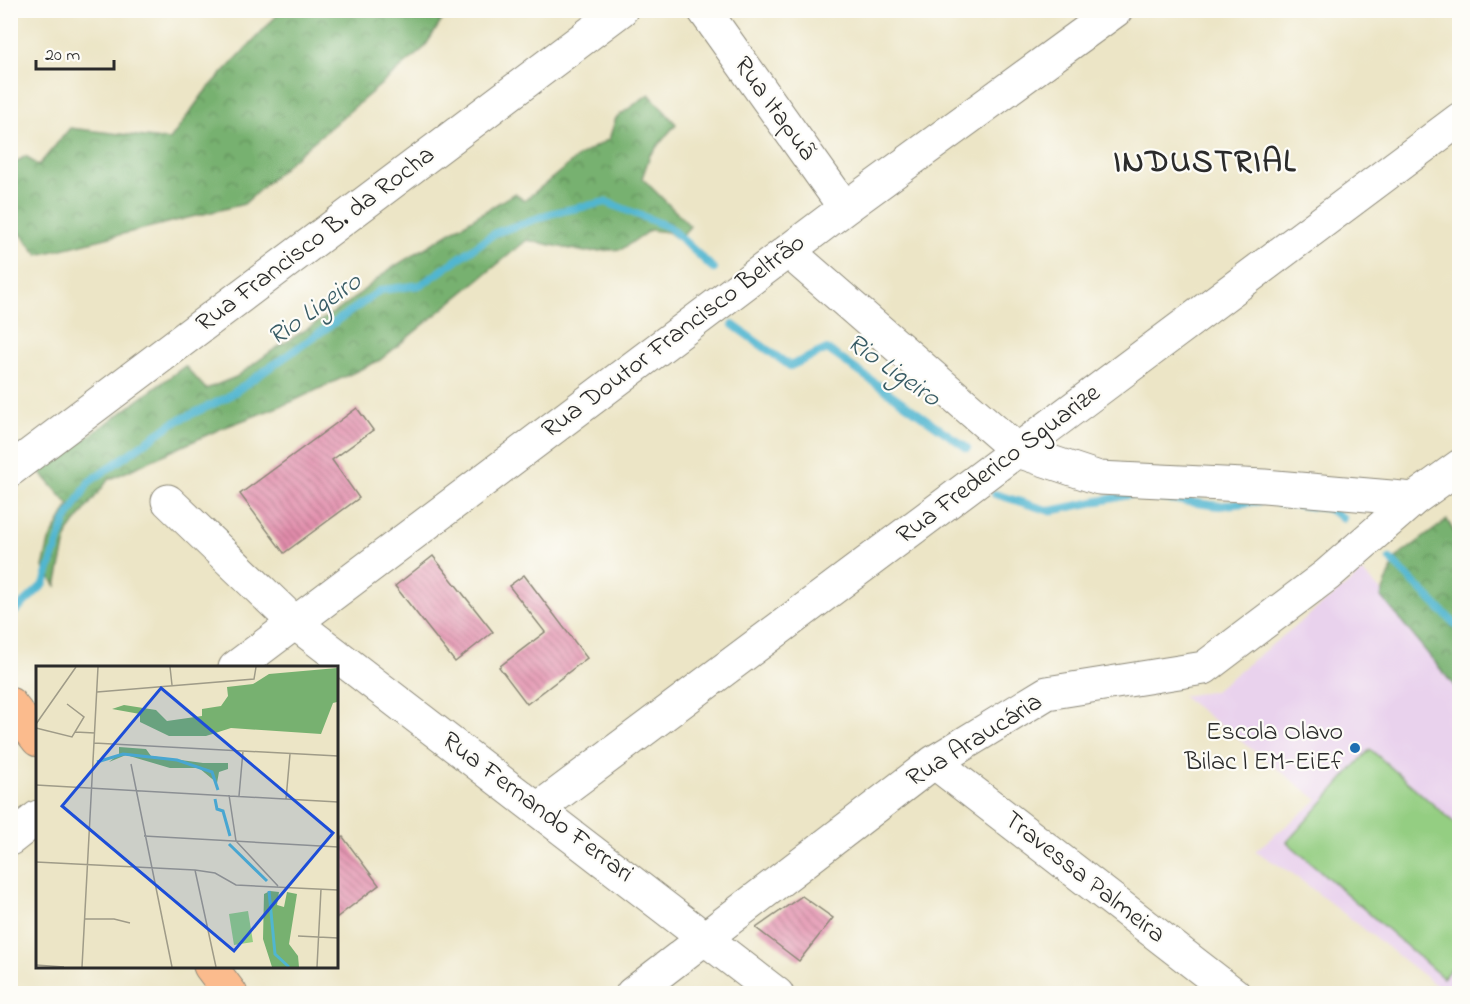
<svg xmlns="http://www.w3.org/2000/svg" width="1470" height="1004" font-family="'Indie Flower',sans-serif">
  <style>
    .built { fill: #e9d2ed }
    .forest { fill: url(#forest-crowns); stroke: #516e4e; stroke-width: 1.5 }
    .pitch { fill: #94ce82; stroke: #607c56; stroke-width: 1.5 }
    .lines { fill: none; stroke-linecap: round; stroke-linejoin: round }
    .stream { stroke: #51b6d0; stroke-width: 8 }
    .building { fill: url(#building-back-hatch) }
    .minor-casing { stroke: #8c8878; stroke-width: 35 }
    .major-casing { stroke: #8c8878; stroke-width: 35 }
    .minor { stroke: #fff; stroke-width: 33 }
    .major { stroke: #fbbb8d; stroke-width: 33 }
    .poi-dot { fill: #1f6fb2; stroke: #fdfcf7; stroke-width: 2 }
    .labels { text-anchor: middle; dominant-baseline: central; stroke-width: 4.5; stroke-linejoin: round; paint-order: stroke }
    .street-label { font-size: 26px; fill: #2b2b2b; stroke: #fdfcf7 }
    .poi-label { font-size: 26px; fill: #2b2b2b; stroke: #fdfcf7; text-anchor: end }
    .water-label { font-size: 27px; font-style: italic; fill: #385c65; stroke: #fdfcf7 }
    .district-label { font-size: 32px; font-weight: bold; letter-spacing: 1.5px; fill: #2b2b2b; stroke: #fdfcf7 }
    .inset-river { fill: none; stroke: #51b6d0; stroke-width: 3 }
    .inset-road { fill: none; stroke: #9f9b88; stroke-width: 1.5 }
    .view { fill: #1d4ed8; fill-opacity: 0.15; stroke: #1d4ed8; stroke-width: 3 }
    .inset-edge { fill: none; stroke: #2b2b2b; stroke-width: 3 }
  </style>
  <defs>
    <pattern id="forest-crowns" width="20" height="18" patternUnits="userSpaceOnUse" patternTransform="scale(1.5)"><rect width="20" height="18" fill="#77b170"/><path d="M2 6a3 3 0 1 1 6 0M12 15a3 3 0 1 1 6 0" fill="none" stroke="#62905c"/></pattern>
    <pattern id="building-back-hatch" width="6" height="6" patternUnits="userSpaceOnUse" patternTransform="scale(1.5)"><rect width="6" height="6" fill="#e18cab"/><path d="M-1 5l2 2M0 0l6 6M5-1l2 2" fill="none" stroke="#b7738b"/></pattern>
  </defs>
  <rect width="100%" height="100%" fill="#fdfcf7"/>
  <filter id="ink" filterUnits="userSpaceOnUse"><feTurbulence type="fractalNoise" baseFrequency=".0167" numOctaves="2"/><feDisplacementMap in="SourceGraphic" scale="12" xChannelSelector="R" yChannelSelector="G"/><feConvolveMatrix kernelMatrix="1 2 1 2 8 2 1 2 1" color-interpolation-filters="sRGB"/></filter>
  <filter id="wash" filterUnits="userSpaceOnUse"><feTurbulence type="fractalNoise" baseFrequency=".008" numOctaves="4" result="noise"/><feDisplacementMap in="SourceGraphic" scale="24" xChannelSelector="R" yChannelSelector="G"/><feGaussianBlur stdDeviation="1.35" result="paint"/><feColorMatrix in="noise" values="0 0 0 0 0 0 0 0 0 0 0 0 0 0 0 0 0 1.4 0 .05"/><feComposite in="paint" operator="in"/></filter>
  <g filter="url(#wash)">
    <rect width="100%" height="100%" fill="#ece5c6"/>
    <path class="built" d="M1363 572 1459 674V993H1446L1293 874 1255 851 1318 800 1182 696 1214 691Z"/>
    <path class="forest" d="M281 11H448L424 48 293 159 244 204 38 255 11 222V165L26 156 38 166 70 128 170 140 203 94Z
      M649 94 676 124 650 155 642 178 690 226 679 240 668 232 650 230 622 249 585 252 527 240 380 360 291 402 220 429 108 480 68 532 56 586 43 567 49 541 69 505 40 472 185 366 206 389 236 377 273 350 344 306 390 269 515 193 524 201 579 156 609 139 616 118Z
      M1447 520 1459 540V692L1381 596 1396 558Z"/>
    <path class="pitch" d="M1370 749 1459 827V959L1443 978 1287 842Z"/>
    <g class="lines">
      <path class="stream" d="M733 325 790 366 827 349 967 448
        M995 494 1050 511 1133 494
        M1145 496 1219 506 1261 501
        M1279 503 1327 508 1343 518
        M1390 559 1460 629
        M10 616 44 584 65 522 89 482 173 423 226 398 381 290 421 285 495 233 553 213 606 202 669 227 714 269"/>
    </g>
    <g id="blocks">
      <path class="building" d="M357 408 373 430 332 460 359 498 284 553 240 494Z
        M433 556 493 632 455 662 395 586Z
        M524 575 587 658 527 704 499 667 545 632 509 586Z
        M343 837 379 885 336 918V842Z
        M802 896 833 918 799 961 756 928Z"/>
    </g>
  </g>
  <g filter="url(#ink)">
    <use href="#blocks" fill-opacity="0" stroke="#8c8878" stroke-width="1.5"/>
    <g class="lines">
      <g class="minor-casing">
        <path id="minor" d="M704 10 845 208
          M788 251 1018 451 1099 478 1264 486 1414 499
          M10 470 621 10
          M168 501 295 623 777 994
          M235 668 845 208 1116 10
          M934 762 1234 994
          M538 809 1460 119
          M10 839 38 817
          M632 994 934 762 1047 693 1204 668 1327 575 1414 499 1460 466"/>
      </g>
      <g class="major-casing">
        <path id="major" d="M10 704 38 740
          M210 966 231 994"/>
      </g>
      <use href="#minor" class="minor"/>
      <use href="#major" class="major"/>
    </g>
  </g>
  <circle class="poi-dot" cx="1355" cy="748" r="6"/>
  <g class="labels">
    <g class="street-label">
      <text transform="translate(774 109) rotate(54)">Rua Itapuã</text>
      <text transform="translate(316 240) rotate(-37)">Rua Francisco B. da Rocha</text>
      <text transform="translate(674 337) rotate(-37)">Rua Doutor Francisco Beltrão</text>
      <text transform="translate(999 465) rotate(-37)">Rua Frederico Sguarize</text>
      <text transform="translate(975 741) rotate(-32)">Rua Araucária</text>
      <text transform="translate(537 808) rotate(37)">Rua Fernando Ferrari</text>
      <text transform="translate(1084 878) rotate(38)">Travessa Palmeira</text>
    </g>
    <g class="poi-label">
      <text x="1343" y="733">Escola Olavo<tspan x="1343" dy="30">Bilac | EM-EiEf</tspan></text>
    </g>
    <g class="water-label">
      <text transform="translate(315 310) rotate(-35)">Rio Ligeiro</text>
      <text transform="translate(893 371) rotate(35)">Rio Ligeiro</text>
    </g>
    <g class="district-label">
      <text x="1205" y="163">INDUSTRIAL</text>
    </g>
  </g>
  <g transform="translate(36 666)">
    <rect width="302" height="302" fill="#ece5c6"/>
    <path d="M301 2V36L297 37 285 68 195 62 170 70H133L104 56V48L76 43 88 39 120 44 131 55 166 50V43L185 40 192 30 191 21 217 18 233 8ZM83 81 110 83 115 90 167 97H192V103L183 106 181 117 163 102H134L90 89 73 96 83 88ZM234 225 243 226 241 239 248 241 251 226 261 228 253 278 262 290 263 301H236L227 273 228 228Z" fill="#77b170"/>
    <path d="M212 245 217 276 198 279 193 248Z" fill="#94ce82"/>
    <path class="inset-river" d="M61 96 87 88 141 94 176 106 182 124M179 133 181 143 187 145 194 170M193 178 231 215M233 225 239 288 253 301"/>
    <path class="inset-road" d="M134 1 136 19M61 26 218 13 220 1M0 58 40 1M0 62 36 71 48 51 31 38M39 66 59 67M58 77 302 90M95 98 136 301M0 119 302 136M193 129 200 175 242 220M203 130 207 85M250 133 254 88M108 170 302 181M0 196 159 204 179 207 200 219 302 224M159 204 180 301M49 253H78L94 257M262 270 302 272M0 299 28 301M46 301 62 1M281 301 285 223"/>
    <path class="view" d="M125 22 297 167 198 285 26 140Z"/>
    <rect width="302" height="302" class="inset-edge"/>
  </g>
  <rect width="1470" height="1004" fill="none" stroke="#fdfcf7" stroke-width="36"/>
  <path d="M36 60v9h78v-9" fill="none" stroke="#2b2b2b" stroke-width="3"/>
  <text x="45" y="60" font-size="18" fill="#2b2b2b" stroke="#fdfcf7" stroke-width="4.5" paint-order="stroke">20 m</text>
</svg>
